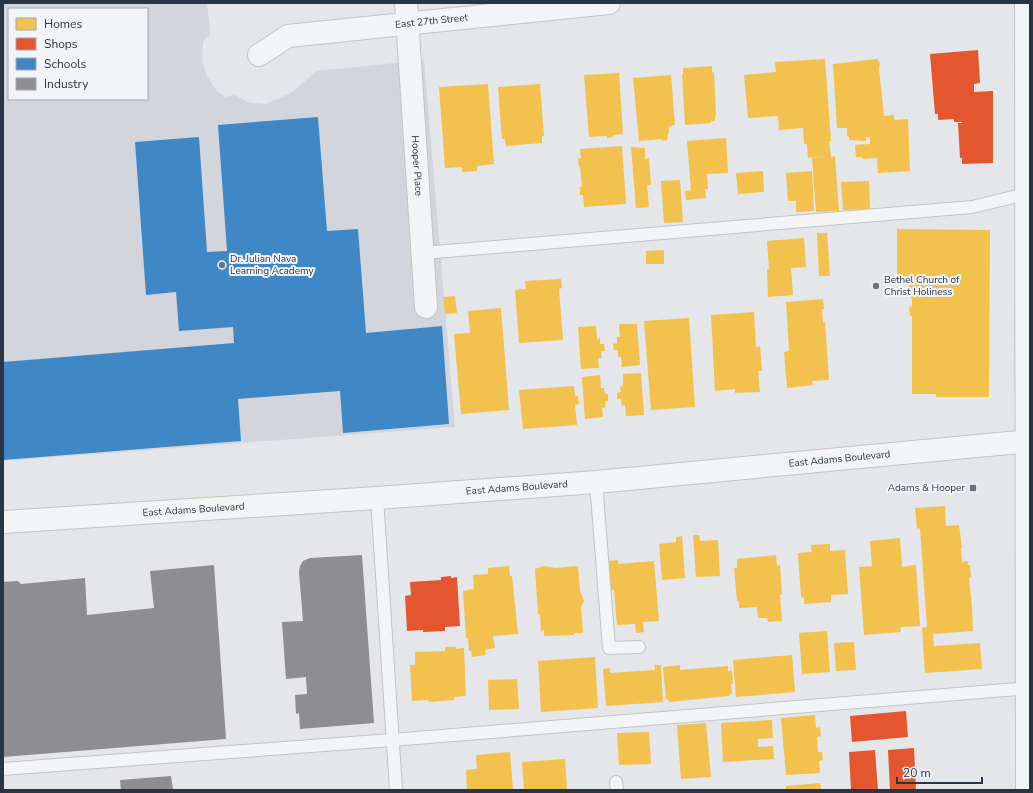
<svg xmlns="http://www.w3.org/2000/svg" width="1033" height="793" font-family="'Nunito Sans',sans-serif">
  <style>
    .built { fill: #d2d6dc; fill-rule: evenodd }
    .homes { fill: #f2c14e }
    .shops { fill: #e4572e }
    .schools { fill: #3f88c5 }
    .industry { fill: #8d8d92 }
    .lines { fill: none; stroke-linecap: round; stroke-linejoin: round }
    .service-casing { stroke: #c2c4c7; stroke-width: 14 }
    .minor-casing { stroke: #c2c4c7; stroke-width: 24 }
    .tertiary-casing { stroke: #c2c4c7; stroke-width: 24 }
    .service { stroke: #f3f4f6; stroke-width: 12 }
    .minor { stroke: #f3f4f6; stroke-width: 22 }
    .tertiary { stroke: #f3f4f6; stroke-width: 22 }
    .poi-dot { fill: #6a737e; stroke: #f2f5f8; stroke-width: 1.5 }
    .labels { text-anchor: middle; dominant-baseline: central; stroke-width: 4; stroke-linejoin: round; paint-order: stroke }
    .street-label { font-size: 10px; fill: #293544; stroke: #f2f5f8 }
    .poi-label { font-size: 10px; fill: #293544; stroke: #f2f5f8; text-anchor: start }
  </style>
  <rect width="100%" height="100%" fill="#e4e6e9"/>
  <path class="built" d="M3 3H207L210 34 203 42 202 60 207 76 216 90 225 97 235 95 248 102 266 104 291 93 317 71 424 60 455 427 3 461ZM9 9H147V99H9Z"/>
  <path class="homes" d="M825 59 831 141H829L831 157 835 156 839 211 816 212 812 158 827 156 808 158 807 144H804L803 128 779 130 778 116 748 118 744 75 776 72 775 62Z
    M877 59 879 62H880L879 69 884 116 894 115V120L908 119 910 171 878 173 877 158 862 159V157H856L855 145 870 144V137H866V141L849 140V137L847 136V128H837L833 64Z
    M712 66V73L714 72 716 115H715V121H711V123L685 125 682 75 683 74V68Z
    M619 73 623 134 613 135V137L607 138V136L589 137 584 75Z
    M671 75 675 125 669 126V133H668L667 140 662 141V139L639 141 633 78Z
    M488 84 494 164 477 166V171L462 172V167L445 168 439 87Z
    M540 84 544 136H542V143L506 146 505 139H502L498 87Z
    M726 138 728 173 707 174 708 189H705L706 198 686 200 685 191 691 190 687 141Z
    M622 146 626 204 584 207 583 195H580V187H582L580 166 579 167 578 158H581L580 149Z
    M631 147 645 148V159L649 158 651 185H647L649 207 636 208Z
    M763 171 764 192 738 194 736 173Z
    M812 171 814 211 796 212V201H788L786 173Z
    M680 180 683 222 664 223 661 181Z
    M869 181 870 209 843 210 841 182Z
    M897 229 990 230 989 397H936V394H912V316H910L909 306 912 307V298L909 297 908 282H897Z
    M817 233H827L830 276H819Z
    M804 238 806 267 791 268 793 295 768 297 767 269H769L767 241Z
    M664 250V264H646V251Z
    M561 279 562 288 559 289 563 340 519 343 515 290 526 289 525 281Z
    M455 296 457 313 445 314 443 297Z
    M823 299 824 309H822L823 323 825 322 829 380 812 381 813 385 787 388 784 352 789 351 786 302Z
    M501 308 509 410 461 414 454 334 470 333 468 311Z
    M754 312 756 347 760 346 762 371H758L760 392 735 393V389L715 391 711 315Z
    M689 318 695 407 651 410 644 321Z
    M619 324H637L640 365 622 367 621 357H618V350H614L613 344 617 343V337H620Z
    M596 326 597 339 600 338V344H604L605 351H601L602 358H598L599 368 581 369 578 327Z
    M641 373 644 415 626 416 625 405 622 406 621 399H617V393L621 392 620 387 623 386V374Z
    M600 375 601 388H604L605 394H608V401H605L606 407 602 408 603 417 585 419 582 377Z
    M574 386 575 396H578L579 404 575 405 577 425 523 429 519 390Z
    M945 506 946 526 959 525 962 548H961L962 562 968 561V565H970L971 577 969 578 972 607 973 631 933 634 934 646 980 643 982 669 925 673 922 628 927 627 920 528 917 529 915 508Z
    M693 535H699L700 541 718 540 720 576 696 577Z
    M682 536 685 578 662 580 659 544 676 542V537Z
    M900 538 902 567 916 565 920 626 900 627 901 632 864 635 859 567 872 566 870 541Z
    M830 544V551L845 550 848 594 831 595V602L804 604V598L801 597 798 553 812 552 811 545Z
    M776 555 777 566 780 565 782 595H780L782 621 768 622 767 618H758L757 607 739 608V601H737L734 568H737V559Z
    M618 560V564L654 561 659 621 643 622 644 632 636 633 635 624 617 625 614 590H609L607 561Z
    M509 566 510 576H512L518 634 493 636 495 648 485 650 486 655 472 657 471 651H469L468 638H466L463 591 474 589 473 575 488 574V568Z
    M544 566 556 568 578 566 580 592 582 595 584 601 581 607 583 633H574V635L544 636V630L541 631 540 614 538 615 535 569Z
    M827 631 830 672 802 674 799 633Z
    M854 642 856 670 836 671 834 643Z
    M445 647H456V649L464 648 466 696 454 697V700L429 702 428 700 412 701 410 665H415V652L445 651Z
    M792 655 795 692 736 697 733 660Z
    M595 657 598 708 541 712 538 661Z
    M654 665H661L663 702 606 706 603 669 610 668V673L655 670Z
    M680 665V670L728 666V671L732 670 733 684H731L732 694H729L730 696 669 702 668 699H666L663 667Z
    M517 679 519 709 489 710 488 680Z
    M815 715 816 728 820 727 821 736 817 737 818 752H822L823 760 819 761 820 773 786 775 781 718Z
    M772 720 773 738 758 739V747L773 746 774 759 723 762 721 723Z
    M706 723 711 777 681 779 677 725Z
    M649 732 651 764 619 765 617 733Z
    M510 752 513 790H467L466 770 477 769 476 755Z
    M565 759 567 790H524L522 762Z
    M820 783 821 790H786V786Z"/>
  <path class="shops" d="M978 50 980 83 974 84V92L993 91V163L962 164V158H960L958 123H962V122H954V119L938 120V114H935L930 54Z
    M451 576V578L457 577 460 626 445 627V631L423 632V630L407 631 405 596 411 595 410 582 441 580V577Z
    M906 711 908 737 852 742 850 716Z
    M914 748 916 790H890L888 750Z
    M875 750 878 790H851L849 752Z"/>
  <path class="schools" d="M318 117 327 231 358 229 366 333 442 326 449 424 343 433 340 391 238 399 241 441 3 460V362L234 343 233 327 179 331 176 292 146 295 135 142 199 137 207 252 227 251 218 125Z"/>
  <path class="industry" d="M362 555 374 723 300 729 299 713 296 714 295 695 307 694 306 677 286 679 282 622 303 621 299 572 300 566 303 561 310 558Z
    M214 565 226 739 3 757V582L18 581 21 584 85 578 87 615 154 608 150 571Z
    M171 776 173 790H121L120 780Z"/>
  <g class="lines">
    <g class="service-casing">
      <path id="service" d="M423 253 972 207 1030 193
        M596 482 609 648 639 647
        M377 498 396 790
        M3 769 392 740 1030 688
        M616 782 617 790"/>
    </g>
    <g class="minor-casing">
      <g id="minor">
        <path id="s1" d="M406 3 426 307"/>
        <path id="s2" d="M259 55 288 36 609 3"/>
      </g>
    </g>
    <g class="tertiary-casing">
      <g id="tertiary">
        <path d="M1026 3 1027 790"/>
        <path id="s3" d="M3 522 377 498 596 482 1030 441"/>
      </g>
    </g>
    <use href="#service" class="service"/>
    <use href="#minor" class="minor"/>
    <use href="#tertiary" class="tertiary"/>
  </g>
  <g class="poi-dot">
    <circle cx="222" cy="265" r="4"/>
    <circle cx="876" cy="286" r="4"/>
    <rect x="969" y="484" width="8" height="8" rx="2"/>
  </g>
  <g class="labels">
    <g class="street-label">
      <text stroke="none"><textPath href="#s2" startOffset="179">East 27th Street</textPath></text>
      <text stroke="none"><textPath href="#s1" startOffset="163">Hooper Place</textPath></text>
      <text stroke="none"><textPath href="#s3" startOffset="839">East Adams Boulevard</textPath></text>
      <text stroke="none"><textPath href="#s3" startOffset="515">East Adams Boulevard</textPath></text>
      <text stroke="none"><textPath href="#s3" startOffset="191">East Adams Boulevard</textPath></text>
    </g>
    <g class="poi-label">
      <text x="230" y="259">Dr. Julian Nava<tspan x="230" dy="12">Learning Academy</tspan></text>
      <text x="884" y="280">Bethel Church of<tspan x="884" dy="12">Christ Holiness</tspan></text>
      <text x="965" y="488" text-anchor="end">Adams &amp; Hooper</text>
    </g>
  </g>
  <rect width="1033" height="793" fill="none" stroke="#293544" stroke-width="8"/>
  <rect x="8" y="8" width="140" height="92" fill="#f2f5f8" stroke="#a2a8b0"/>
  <rect x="16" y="18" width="20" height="12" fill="#f2c14e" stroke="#a2a8b0"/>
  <text x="44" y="28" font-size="12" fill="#293544">Homes</text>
  <rect x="16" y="38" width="20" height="12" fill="#e4572e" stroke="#a2a8b0"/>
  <text x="44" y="48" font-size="12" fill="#293544">Shops</text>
  <rect x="16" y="58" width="20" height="12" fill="#3f88c5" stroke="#a2a8b0"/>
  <text x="44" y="68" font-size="12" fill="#293544">Schools</text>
  <rect x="16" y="78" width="20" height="12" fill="#8d8d92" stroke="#a2a8b0"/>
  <text x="44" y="88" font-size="12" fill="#293544">Industry</text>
  <path d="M897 777v6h85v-6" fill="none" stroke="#293544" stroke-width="2"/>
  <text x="903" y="777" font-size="12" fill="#293544" stroke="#f2f5f8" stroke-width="3" paint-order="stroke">20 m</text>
</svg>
